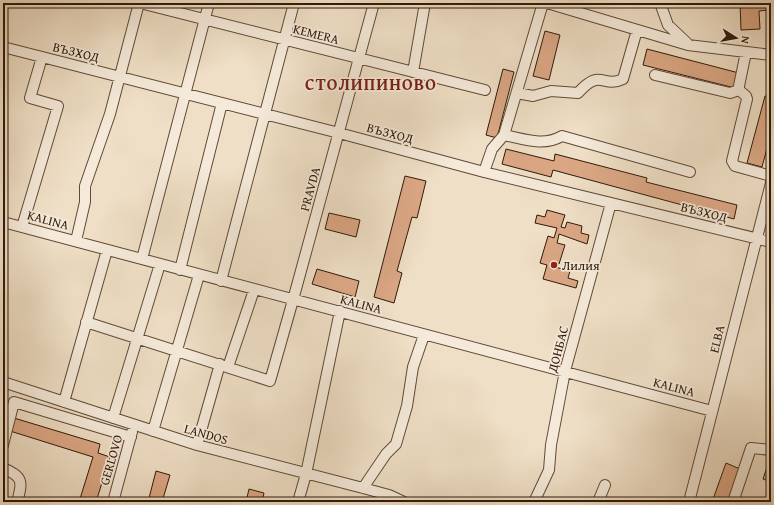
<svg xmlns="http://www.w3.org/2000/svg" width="774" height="505" font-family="'Gentium Book Plus',serif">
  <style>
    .building { fill: #dba785; stroke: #2f1909 }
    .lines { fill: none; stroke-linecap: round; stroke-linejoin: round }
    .minor-casing { stroke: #5f4a38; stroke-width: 12 }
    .minor { stroke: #f5eada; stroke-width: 10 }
    .poi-dot { fill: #8f2418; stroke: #f5eada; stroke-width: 1.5 }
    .labels { text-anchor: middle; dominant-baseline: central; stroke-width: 3.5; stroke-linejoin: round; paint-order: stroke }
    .street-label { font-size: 13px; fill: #2f1909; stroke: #f5eada }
    .poi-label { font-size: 13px; fill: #2f1909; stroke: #f5eada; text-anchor: start }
    .district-label { font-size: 17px; font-weight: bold; letter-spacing: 1px; fill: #7a1f14; stroke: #f5eada }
  </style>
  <rect width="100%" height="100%" fill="#efdfc6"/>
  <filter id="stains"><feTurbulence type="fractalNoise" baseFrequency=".005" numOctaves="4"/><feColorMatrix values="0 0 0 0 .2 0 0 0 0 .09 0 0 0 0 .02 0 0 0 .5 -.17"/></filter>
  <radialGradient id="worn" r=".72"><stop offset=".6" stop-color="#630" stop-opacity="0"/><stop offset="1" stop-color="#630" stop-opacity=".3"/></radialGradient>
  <path class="building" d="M740 3H768L769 10 759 11 760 29 741 30Z
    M768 3H771V31H769Z
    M545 31 560 35 549 80 533 76Z
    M647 49 739 73 735 88 643 65Z
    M503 69 514 72 497 138 486 135Z
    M765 96 771 97V133L762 167 747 163Z
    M506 149 554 161 555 154 647 178 646 182 737 205 734 219 553 170 551 177 502 164Z
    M405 176 426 181 417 218 412 217 397 271 402 273 394 303 374 297Z
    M547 210 565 215 561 227 565 228 567 222 582 226 581 233 589 235 587 244 559 234 558 239 557 243 565 245 559 264 552 262 551 266 570 271 568 278 578 281 576 288 543 279 547 265 540 263 548 236 554 238 557 228 535 223 537 215 545 217Z
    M329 213 360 220 356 237 325 229Z
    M317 269 359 281 355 297 312 284Z
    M14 418 100 444 98 453 110 457 96 502H79L93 457 10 431Z
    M726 463 740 469 728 502H712Z
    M768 464 771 465V482L763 479Z
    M156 471 170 475 162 502H148Z
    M249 489 264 493 262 502H246Z"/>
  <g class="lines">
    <g class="minor-casing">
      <path id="minor" d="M140 3 485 90
        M547 3 688 45 771 55
        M660 3 668 25 687 43
        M3 47 339 133 484 172 771 242
        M746 52 739 86V90L746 96 747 99 732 161 735 166 771 176
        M413 72 425 3
        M655 75 730 93 739 90
        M517 93 533 96 551 91 578 93C601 67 602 89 623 79L637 30
        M504 135C524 139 543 147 562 136L690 172
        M484 172 492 149 504 135 543 3
        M3 222 712 411
        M22 227 58 106 30 98 42 57
        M76 241 85 202V186L110 114 139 3
        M142 259 209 3
        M180 270 222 103
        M221 281 294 3
        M86 322 270 381 293 300 374 3
        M228 367 254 290
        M3 382 197 445 363 488 389 495 404 502
        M64 402 107 250
        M113 418 160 264
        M153 431 199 275
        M3 445 14 402 131 437
        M197 445 220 364
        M3 468C23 477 23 481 17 502
        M363 488 386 454 396 444 407 406 413 367 424 335
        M113 502 132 432
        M298 502 306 474 340 311
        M534 502 549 470 551 445 565 371 611 203
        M598 502 605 485
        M689 502 771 183
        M733 502 751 448 771 450"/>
    </g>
    <use href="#minor" class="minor"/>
  </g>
  <circle class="poi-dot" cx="554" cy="265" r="4"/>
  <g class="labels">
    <g class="street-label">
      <text transform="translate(316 34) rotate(14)">KEMERA</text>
      <text transform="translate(76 52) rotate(14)">ВЪЗХОД</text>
      <text transform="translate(390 133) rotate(15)">ВЪЗХОД</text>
      <text transform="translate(310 189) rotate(-75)">PRAVDA</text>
      <text transform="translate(704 212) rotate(14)">ВЪЗХОД</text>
      <text transform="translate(48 220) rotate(15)">KALINA</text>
      <text transform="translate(361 304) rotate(15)">KALINA</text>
      <text transform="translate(717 339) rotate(-76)">ELBA</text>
      <text transform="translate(558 349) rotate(-75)">ДОНБАС</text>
      <text transform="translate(674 387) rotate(15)">KALINA</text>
      <text transform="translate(206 434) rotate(16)">LANDOS</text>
      <text transform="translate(111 460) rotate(-74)">GERLOVO</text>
    </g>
    <g class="poi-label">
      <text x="562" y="265">Лилия</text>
    </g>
    <g class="district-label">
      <text x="371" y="83">СТОЛИПИНОВО</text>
    </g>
  </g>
  <rect width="774" height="505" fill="none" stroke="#efdfc6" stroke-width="16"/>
  <rect x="4" y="4" width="766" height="497" fill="none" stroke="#2f1909" stroke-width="2"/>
  <rect x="8" y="8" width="758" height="489" fill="none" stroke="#2f1909"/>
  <g transform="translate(736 38) rotate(101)" stroke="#f5eada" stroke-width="3" paint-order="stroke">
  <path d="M0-3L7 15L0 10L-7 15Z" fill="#2f1909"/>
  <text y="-6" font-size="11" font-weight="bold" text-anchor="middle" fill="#2f1909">N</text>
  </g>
  <rect width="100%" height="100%" filter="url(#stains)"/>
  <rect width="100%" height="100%" fill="url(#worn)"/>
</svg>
